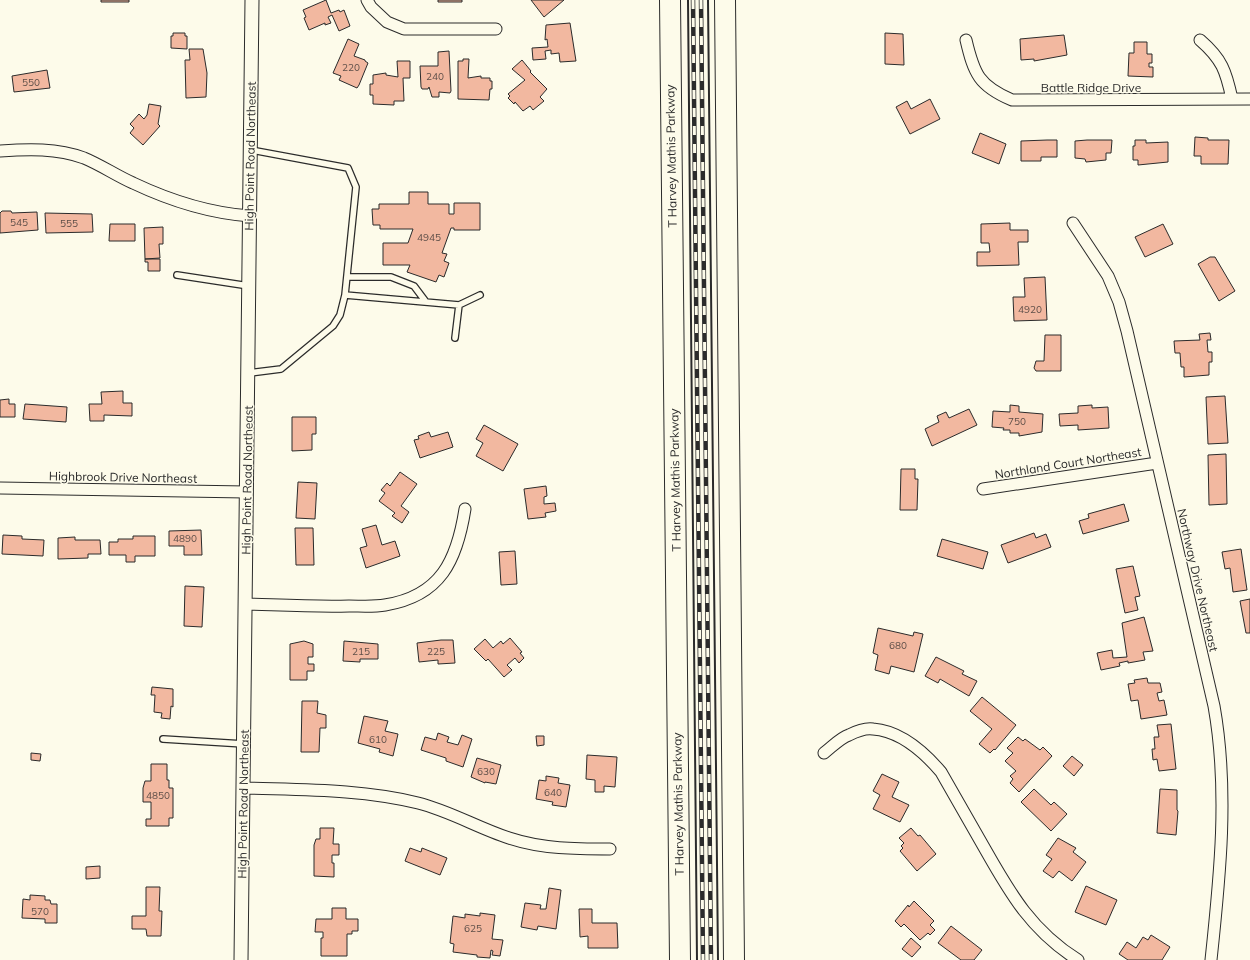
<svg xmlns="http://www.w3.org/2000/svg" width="1250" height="960" font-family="Mulish,sans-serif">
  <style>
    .building { fill: #f2b8a0; stroke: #2b2b2b }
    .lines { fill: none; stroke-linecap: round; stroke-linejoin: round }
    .service-casing { stroke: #2b2b2b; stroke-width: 8 }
    .minor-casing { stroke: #2b2b2b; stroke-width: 13 }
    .tertiary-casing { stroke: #2b2b2b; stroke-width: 15 }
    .motorway-casing { stroke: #2b2b2b; stroke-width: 22 }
    .service { stroke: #fdfbea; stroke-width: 5.5 }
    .minor { stroke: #fdfbea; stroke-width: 11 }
    .tertiary { stroke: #fdfbea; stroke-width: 13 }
    .motorway { stroke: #fdfbea; stroke-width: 20 }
    .rail-casing { stroke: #2b2b2b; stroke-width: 4.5 }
    .rail { stroke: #fdfbea; stroke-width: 3; stroke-dasharray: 9; stroke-linecap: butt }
    .wall { stroke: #2b2b2b; stroke-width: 2 }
    .labels { text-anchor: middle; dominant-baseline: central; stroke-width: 3; stroke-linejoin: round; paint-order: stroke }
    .number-label { font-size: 10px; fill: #5d4e48 }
    .street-label { font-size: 12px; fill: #2b2b2b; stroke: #fdfbea }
  </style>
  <rect width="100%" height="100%" fill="#fdfbea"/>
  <path class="building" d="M101 0H129V2H101Z
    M326 0 331 13 339 10 340 12 344 10 350 26 339 31 332 15 328 17 331 23 325 25V23L309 30 304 18 306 17 303 10Z
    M438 0H462V2H438Z
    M531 0H564L544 17Z
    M570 23 576 61 560 62 559 53 551 54V50L545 51 546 59 533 60 532 48 548 47 547 39 545 40 546 25Z
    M173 33H185V36H187V49L171 48V36H173Z
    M885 33 903 34 904 65 885 64Z
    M1064 35 1067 55 1034 61V59L1021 60 1020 39Z
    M348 39 359 44 354 56 365 60V61L368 63 359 85 357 88 339 80 341 76 333 73Z
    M1134 42H1147V54H1152V63H1149V67H1153V77L1128 76 1129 53H1134Z
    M189 49H203L207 73 206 97 186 98 185 60H190Z
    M449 51 451 91 450 93 439 92V97H432L429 87 428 89H422L421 87 420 66H438V52Z
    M463 59H469L468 78 481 76V78H490V81H492V89H490L489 100 458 99V61H463Z
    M522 60 531 71 530 72 547 89 540 97 544 101 533 110 530 106 523 111 515 102 514 104 508 98 510 96 508 94 525 80 512 69Z
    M397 61H410V78H403L404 101H394V105L373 104V95H370V84H373V75L386 73V75L398 77Z
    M47 70 50 88 14 92 12 76Z
    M930 99 940 119 910 134 896 107 907 101 911 109Z
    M149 104 161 106 158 124 160 126 143 145 130 133 134 128 130 124 139 114 144 119 147 115Z
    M980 133 1006 144 999 164 972 153Z
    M1195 137 1208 138V140H1229L1228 164H1201V156H1194Z
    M1047 140H1057V157H1041V161H1021V141Z
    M1087 140H1112L1111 153H1106V160L1086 162 1085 159 1075 158V141Z
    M1135 140H1146V143L1168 142V162L1138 165V160H1133V146H1135Z
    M409 192H428V204H449V214H454V203H480V230H454V228H451L442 253 447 254 444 261 449 263 444 277 439 275 436 282 407 272 410 265H383V243H408L413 229H380V225H373L372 209H379V204H409Z
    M2 211H11L12 213 37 212 38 230 0 233V213Z
    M45 213 92 214 93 232 46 233Z
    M1010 223V230H1028V242H1018L1019 265 977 266V252H990L989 243H981V224Z
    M110 224H135V241H109Z
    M1163 224 1173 244 1145 257 1135 237Z
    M163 227V244H159L160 258 145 259 144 228Z
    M1210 257H1215L1235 291 1219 301 1198 264Z
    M145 259H160V271H148V262H145Z
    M1045 277 1047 320 1014 321 1013 297H1025L1024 278Z
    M1210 333 1211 340H1207L1208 352H1212V362H1209V375L1184 377V367H1181L1180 353H1175L1174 341 1200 340 1199 334Z
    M1045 335H1061V371H1036L1034 368 1036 361H1044Z
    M123 391V403H132V416L104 415V421H90L89 404H102L101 392Z
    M1225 396 1228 443 1208 444 1206 397Z
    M9 399V404H15V417H0V400Z
    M25 404 67 407 66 422 23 419Z
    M1010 405 1019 406V412L1043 414 1042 432 1019 436V433H1010V430H1003L1004 428 992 427 993 411 1010 412Z
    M1092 405V408L1108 407 1109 428 1078 430V425L1060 426 1059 414 1078 413V406Z
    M969 409 977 425 932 446 925 429 939 422 937 416 946 412 949 418Z
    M292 417H316V434H312V450L292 451Z
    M484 425 518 444 503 471 476 456 483 443 476 439Z
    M429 432 431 437 448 432 453 447 420 458 414 440 419 439 418 436Z
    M1226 454 1227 504 1209 505 1208 455Z
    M901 469H915V479H918L917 510H900Z
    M400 472 417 484 401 506 409 512 402 523 392 516 395 513 379 501 385 493 381 490 387 483 390 486Z
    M298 482 317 483 315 519 296 518Z
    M546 486 547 496 544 497V504L555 503 556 511 545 513 546 517 528 519 524 489Z
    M1124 504 1129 521 1083 534 1079 521 1089 518 1088 514Z
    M376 525 382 545 395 541 400 556 366 568 360 548 367 546 362 529Z
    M295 528H313L314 565H296Z
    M201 530 202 555H184V546H169V531Z
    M1034 533 1036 538 1046 534 1051 547 1008 563 1001 545Z
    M3 535 22 536V539L44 540 43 556 2 554Z
    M133 536H155V556H135V562H126V555H109V542H118V539H133Z
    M75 537V540H100L101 554H88V558L58 559V538Z
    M942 539 988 552 983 569 937 556Z
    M1241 549 1247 590 1233 592 1230 568 1225 569 1222 552Z
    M515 551 517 584 501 585 499 552Z
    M1133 566 1140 596 1135 597 1138 610 1125 613 1116 569Z
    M185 586 204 587 202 627 184 626Z
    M1250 599V633H1246L1240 601Z
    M1144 617 1153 651 1143 652 1145 660 1128 663V661L1119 663 1120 666 1101 670 1097 653 1112 650 1113 658 1127 657 1122 623Z
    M878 628 913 636 914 632 923 634 914 672 891 666 889 674 875 670 878 655 873 653Z
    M510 638 522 652 520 653 524 658 519 663 515 658 507 665 512 670 504 677 488 659 486 661 474 649 485 639 493 648 501 641 503 644Z
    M441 640H453L455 663 438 664V660L419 662 417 643Z
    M304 641 313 644V657H308V664H314V671H307V680H290V644Z
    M344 641 378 644V659H360V662L343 661Z
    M936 657 964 671 962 674 977 681 969 696 940 679 938 683 925 676Z
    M1147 678 1148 683H1160L1162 692 1157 693 1159 701 1164 700 1167 715 1141 719 1138 700 1131 701 1128 684 1135 683 1134 680Z
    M152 687 173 689V707L171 706 170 719 161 718 162 713 154 712 155 695H151Z
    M982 697 1016 725 995 750 994 749 990 753 979 744 992 729 970 711Z
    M302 701H318L317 713 326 715V728H320L319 752H301Z
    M364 716 388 721 385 731 398 734 393 756 379 752 380 749 358 743Z
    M1171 724 1176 769 1159 771 1157 759 1153 760 1152 749H1155L1154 737H1159L1157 725Z
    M438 733 449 737 447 742 458 745 462 735 472 739 463 767 446 761V758L421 750 425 737 436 740Z
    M536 736H544V745L537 746Z
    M1018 737 1023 741 1025 739 1040 750 1043 747 1052 756 1019 792 1010 783 1013 779 1010 776 1016 771 1005 761 1013 753 1007 748Z
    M31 753 41 754 40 761 31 760Z
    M587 755 617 757 615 787 604 786V792H595V780L586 779Z
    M1072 756 1083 765 1074 776 1063 766Z
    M477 758 501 765 496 784 485 782V783L471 777Z
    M151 764H167V780H169V788H173V818H169V826H146V819H151V802H143V788L145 781H151Z
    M882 774 899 782 892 797 909 805 900 822 873 809 880 795 873 791Z
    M546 776 559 778 558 783 570 785 566 807 552 805 553 802 536 799 539 780 546 781Z
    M1034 789 1051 805 1054 802 1067 814 1051 831 1021 802Z
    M1160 789 1177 790V810L1178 811 1176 835 1157 833Z
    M320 828H334L333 844H339V855H332V863H334V877L314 876V845L316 839H320Z
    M911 828 918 836 920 835 936 854 917 871 900 851 903 848 901 846 904 843 899 838Z
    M1058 838 1076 848 1073 852 1086 862 1072 881 1059 871 1053 878 1043 871 1052 859 1046 855Z
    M410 848 421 852 422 848 447 858 440 875 405 861Z
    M100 866V878L86 879V867Z
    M1086 886 1117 900 1106 925 1075 912Z
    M146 887H160L159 911H162L161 936H147L146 929H132V916H146Z
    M549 888 561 890 556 929 538 926 537 930 521 927 525 903 541 905 540 909H546Z
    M30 895 45 896V900H50L51 904H57V923H45V919L22 918 23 899 30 900Z
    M914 901 934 921 930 925 935 930 930 935 928 933 920 940 904 924 901 927 895 921 908 905 909 907Z
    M332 908H346V919H358V931H352V934H347V956H321V938H323V932H315L316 919H332Z
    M579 909H592V923H617L618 948H588V936L580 937Z
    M480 913 495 915 492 939 503 940 500 956 492 955 493 951 491 950 490 958 477 957V955L453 952 454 944 450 943 453 916 465 918V914L480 916Z
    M951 926 982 950 974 960H961L938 943Z
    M1151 935 1170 947 1162 960H1128L1119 954 1127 942 1136 948 1143 937 1148 940Z
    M911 938 921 947 912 957 902 949Z"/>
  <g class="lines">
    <g class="service-casing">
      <path id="service" d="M177 275 249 286
        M347 277H391L414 286 426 302
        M345 295 459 305 480 295
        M455 338 459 305
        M249 373 281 369 333 326 340 315 345 295 356 187 348 168 251 150
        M163 739 244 744"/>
    </g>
    <g class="minor-casing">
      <path id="minor" d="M367 0 371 7 387 22 404 29H496
        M966 40C974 74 979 86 1012 100L1250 99
        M1200 40C1222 59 1226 71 1232 99
        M0 151C28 149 57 148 84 158 101 165 117 176 133 183 171 201 208 213 250 216
        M1073 223 1108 276 1119 302 1127 331 1214 706C1229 790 1220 876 1211 960
        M0 488 246 492
        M983 489 1157 463
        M246 604C280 605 314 607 349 606 361 606 374 607 385 605 441 596 457 560 465 509
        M824 753C832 747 840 738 849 735 855 732 866 728 873 729 901 731 924 752 941 772 956 798 970 823 985 849 1011 895 1032 931 1078 960
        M244 788C302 790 361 789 418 803 450 811 478 828 509 838 542 849 576 849 610 849"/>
    </g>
    <g class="tertiary-casing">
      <path id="tertiary" d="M241 960 252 0"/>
    </g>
    <g class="motorway-casing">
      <path id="motorway" d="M670 0 680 960
        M725 0 734 960"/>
    </g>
    <use href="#service" class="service"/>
    <use href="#minor" class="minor"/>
    <use href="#tertiary" class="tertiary"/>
    <use href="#motorway" class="motorway"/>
    <g class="rail-casing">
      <path id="rail" d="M693 0 703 960
        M701 0 711 960"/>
    </g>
    <use href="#rail" class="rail"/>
    <path class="wall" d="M688 0 697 960
      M708 0 718 960"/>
  </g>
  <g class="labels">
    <g class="number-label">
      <text x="351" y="67">220</text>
      <text x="435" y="76">240</text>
      <text x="31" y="82">550</text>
      <text x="19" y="222">545</text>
      <text x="69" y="223">555</text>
      <text x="429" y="237">4945</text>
      <text x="1030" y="309">4920</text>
      <text x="1017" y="421">750</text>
      <text x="185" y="538">4890</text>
      <text x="898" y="645">680</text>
      <text x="361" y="651">215</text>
      <text x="436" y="651">225</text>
      <text x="378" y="739">610</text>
      <text x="486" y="771">630</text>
      <text x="553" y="792">640</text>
      <text x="158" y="795">4850</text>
      <text x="40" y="911">570</text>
      <text x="473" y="928">625</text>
    </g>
    <g class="street-label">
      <text x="1091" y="87">Battle Ridge Drive</text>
      <text transform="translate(250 156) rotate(-89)">High Point Road Northeast</text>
      <text transform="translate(671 156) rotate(-91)">T Harvey Mathis Parkway</text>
      <text transform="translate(1068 463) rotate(-9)">Northland Court Northeast</text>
      <text transform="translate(123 477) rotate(1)">Highbrook Drive Northeast</text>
      <text transform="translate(247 480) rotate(-89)">High Point Road Northeast</text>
      <text transform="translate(675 480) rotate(-91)">T Harvey Mathis Parkway</text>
      <text transform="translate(1198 580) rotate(77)">Northway Drive Northeast</text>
      <text transform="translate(243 804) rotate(-89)">High Point Road Northeast</text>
      <text transform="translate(678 804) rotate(-91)">T Harvey Mathis Parkway</text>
    </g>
  </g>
</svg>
